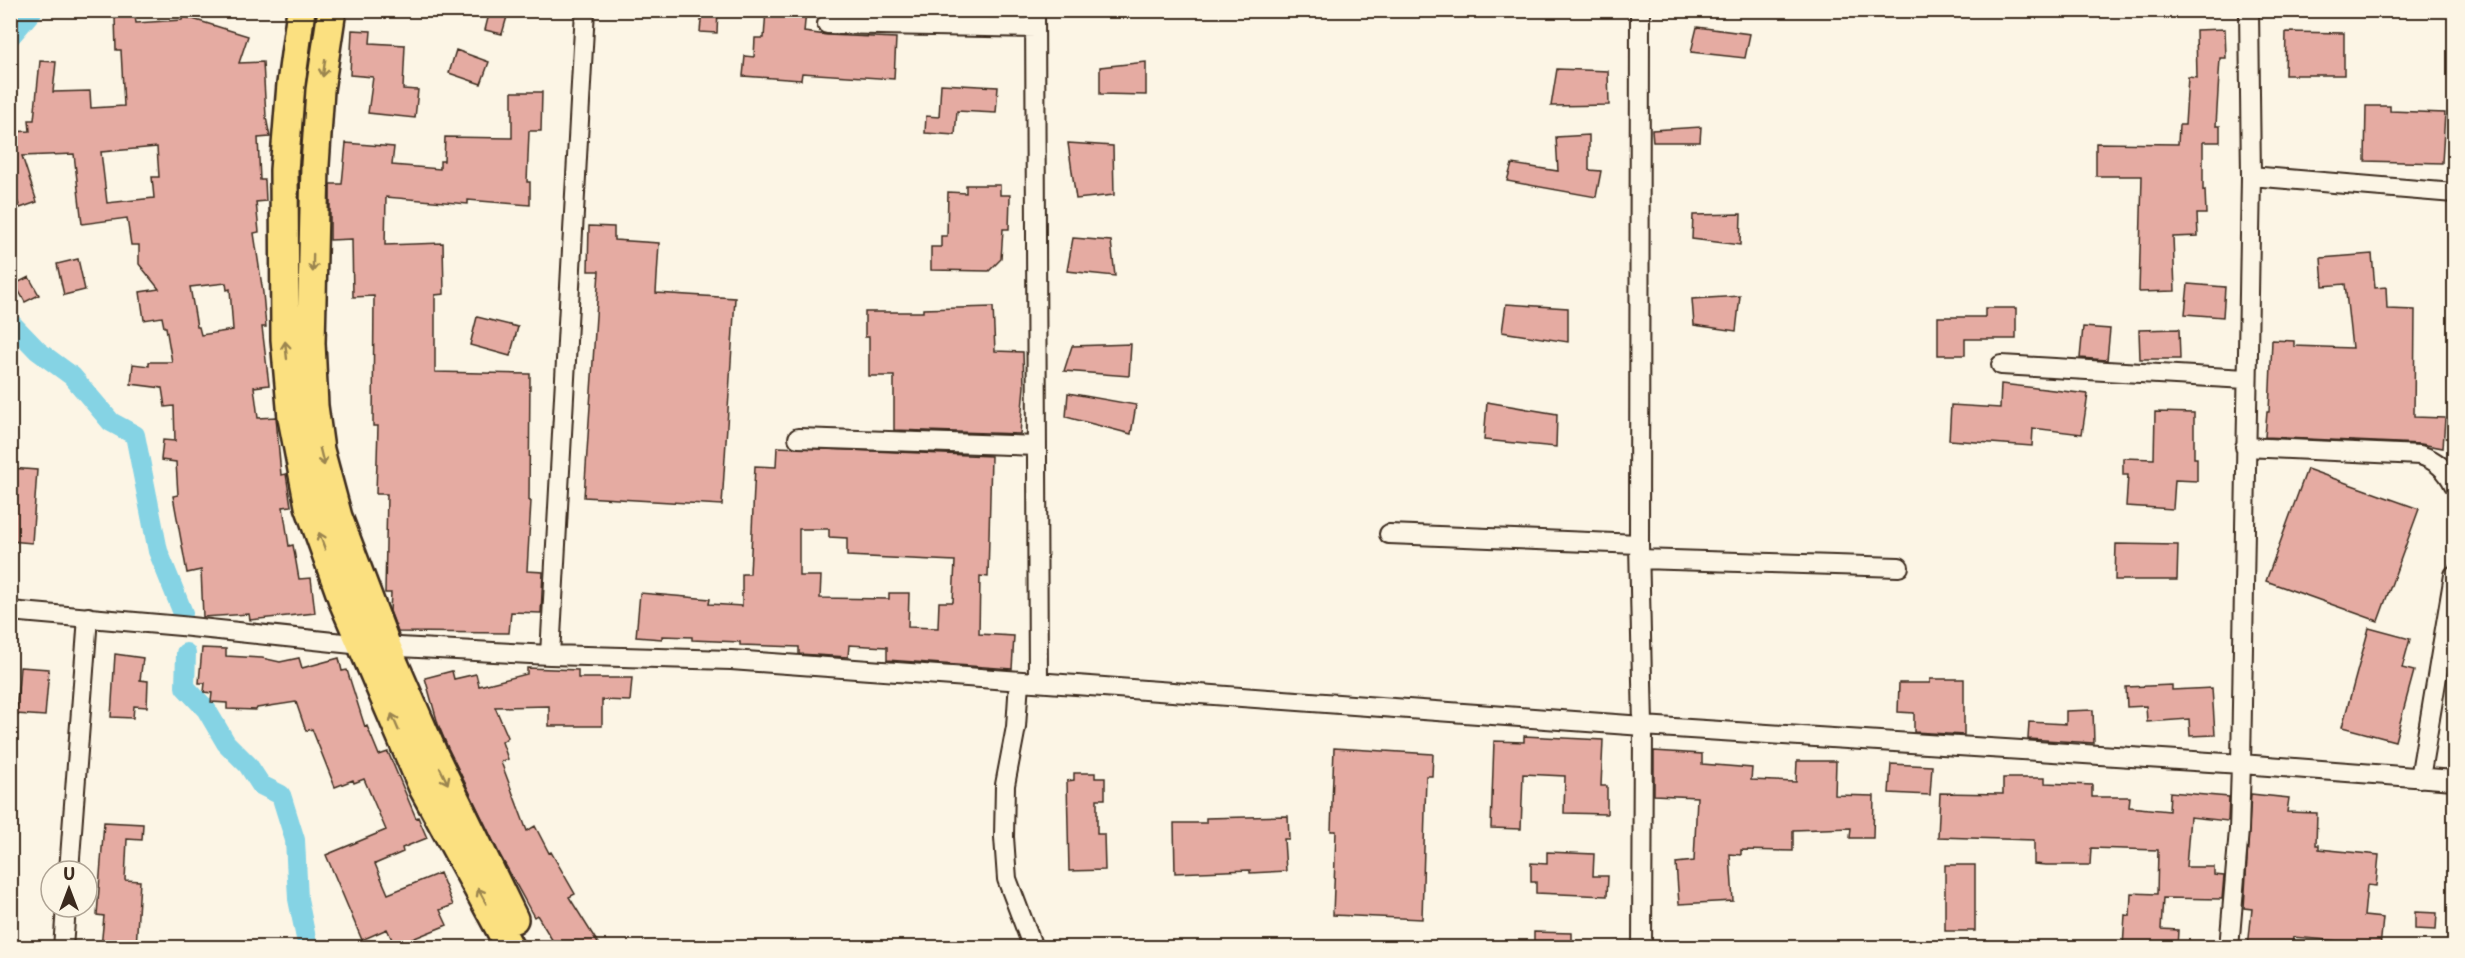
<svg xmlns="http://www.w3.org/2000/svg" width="2465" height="958" font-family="'Playpen Sans',sans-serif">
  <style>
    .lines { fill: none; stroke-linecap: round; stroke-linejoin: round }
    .canal { stroke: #85d3e4; stroke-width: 20 }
    .building { fill: #e5aba2; stroke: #3b2a1e; stroke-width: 1.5; fill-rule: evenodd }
    .minor-casing { stroke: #3b2a1e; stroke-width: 22 }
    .highway-casing { stroke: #3b2a1e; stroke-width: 32 }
    .minor { stroke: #fcf5e5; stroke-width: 18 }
    .highway { stroke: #fbe080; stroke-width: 27 }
    .oneway { stroke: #9b854f }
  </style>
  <rect width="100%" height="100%" fill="#fcf5e5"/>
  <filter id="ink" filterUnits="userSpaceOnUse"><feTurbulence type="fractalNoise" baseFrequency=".0167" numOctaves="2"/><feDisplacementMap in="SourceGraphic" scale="12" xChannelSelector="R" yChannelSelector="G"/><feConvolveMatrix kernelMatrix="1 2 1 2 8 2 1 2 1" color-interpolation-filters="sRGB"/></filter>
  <g filter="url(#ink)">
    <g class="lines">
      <path class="canal" d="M10 37 33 10
        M10 322 38 351 72 376 111 422 135 435 158 551 183 613
        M186 653 185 687 206 709 226 743 248 765 261 785 281 795 295 840 298 899 308 948"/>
    </g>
    <path class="building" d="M490 10 508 13 502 34 485 30Z
      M702 10H718L717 33 700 32Z
      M766 10H806L804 32 827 35 896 38 894 79 802 73 801 80 743 76 745 56 754 57 755 38H764Z
      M135 16 136 23 182 20 183 16 248 36 239 63 263 62 266 117 270 137 258 138 260 180H265L266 201 256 202 259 232 254 233 263 293 266 327H262L269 385 254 387 258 418 276 417 281 475 286 474 291 506 283 507 289 546 293 545 299 579 311 578 315 613 250 620 249 614 203 617 201 570 187 573 173 496 178 495 176 462 161 460 163 440 175 441 174 406 165 407 162 388 131 384 133 364 149 366V362H172L166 327H164L162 317 144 320 140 292 159 289 139 264V245H131L127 218 82 224 74 154 22 156 37 202 20 208 10 181V132L30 131 29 120H34L40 61 56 62 53 92 90 91 91 108 124 106 121 50H116L115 17ZM157 147 159 177H152L154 198 107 203 101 152ZM226 283 227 290 230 289 233 330 201 335 199 327H197L190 287Z
      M1697 27 1750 34 1745 58 1691 52Z
      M2225 29 2226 58H2220L2216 126H2220V142H2203V191L2205 190 2206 214H2197L2198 236 2173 237 2175 291 2139 292 2142 176H2096V143L2178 144 2179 125H2185L2188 77 2197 78 2196 30Z
      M352 30 371 31 370 43 405 45 403 89 418 90 415 118 368 113 373 77 350 75Z
      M2286 32 2344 33V75H2285Z
      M456 50 489 62 481 84 449 73Z
      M1146 62V95L1100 94V67Z
      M1557 69 1608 71 1609 105 1551 106Z
      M941 84 998 87 996 113 957 111 955 135 925 133 926 116 939 117Z
      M512 92H542L541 131H529L527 182H530V205L468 200V204L386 197 385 245 443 243 444 294 435 295V372L530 374 529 501H531L527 571 543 572 541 613 511 612 509 633 398 632 390 611 391 593H385L387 494H376L378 426H373L374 296 353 297 352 239 330 240V184H342L346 143 394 147 392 165 440 169V161H444L445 137 512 138Z
      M2366 106H2390V111L2445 113 2442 163 2365 161Z
      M1701 127 1700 142H1653L1652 130Z
      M1589 135V170L1601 171 1596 197 1507 181 1512 164 1558 171 1556 137Z
      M1068 143 1113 146 1114 195 1076 199Z
      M966 185H1000V195H1010L1009 229H1003L1001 259 989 271 931 270V247H941V236H947L948 192 966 193Z
      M1741 214 1740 245 1692 239 1693 215Z
      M589 226 614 227V240L659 243 656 293 735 298 722 505 584 497 599 271H588Z
      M1073 238 1111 241 1115 276 1067 271Z
      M2372 254 2375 288 2386 287 2387 309 2415 310 2414 417 2445 418 2443 448 2421 444 2265 437 2267 412H2269L2272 340 2294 341V346L2352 348 2345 284 2323 286 2321 258Z
      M78 259 85 290 64 295 57 264Z
      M29 277 39 295 25 302 15 284Z
      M2188 284 2225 287 2223 317 2185 314Z
      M1740 296 1736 331 1694 325 1692 299Z
      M1506 304 1568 308V342L1502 332Z
      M993 307 995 351 1023 352 1024 386 1020 434 894 430V376H869V337H865V312H923V309Z
      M1985 308H2016V339H1965V355H1938V317H1985Z
      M477 317 518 327 510 356 470 345Z
      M2083 327 2110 329 2107 360 2080 358Z
      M2179 329 2180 359H2140L2139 330Z
      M1131 344 1129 376 1064 371 1072 346Z
      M2001 384 2088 394 2082 434 2033 428 2032 446 1949 440 1951 405 2000 408Z
      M1068 393 1136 405 1131 434 1066 417Z
      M1487 402 1557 414 1556 447 1484 440Z
      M2155 412 2194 413V458H2197V481L2175 480 2173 509 2126 506 2128 475H2123V458L2154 459Z
      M777 447 991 456 988 577 980 576 979 634 1014 636 1012 669 887 660V647L849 645 848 657 799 654V647L740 645V642L692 640V637L662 636V639L636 637 640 593 710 599 709 604 742 606V574H750L755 466 776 467ZM799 529H829V537L847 538V556L955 561 953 602H939L938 628 908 627 909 593H889V599L820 598 821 576H799Z
      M10 468 37 470 32 543 10 541Z
      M2307 469 2419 509 2378 621 2266 581Z
      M2116 544 2178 545 2177 580H2115Z
      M2369 628 2410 639 2402 668 2414 671 2395 741 2342 727Z
      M202 648 226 649V656L262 658 280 662 299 658 302 668 339 658 342 671 347 670 365 727 367 726 379 755 388 752 416 818 418 817 427 838 402 848 403 852 375 864 388 894 440 873 453 905 440 910 447 925 395 946 387 929 362 940 326 855 386 830 364 779 354 783 353 780 335 787 312 729 306 731 296 702 257 708 256 710 227 709V703L211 702 212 693 204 692 205 683H199Z
      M115 654 143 658 140 680 148 681 147 707 134 706 133 718 111 717Z
      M20 667 49 669 45 716 16 714Z
      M527 668 578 670V678H632L630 701 602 700V726H549V706L495 707 508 737 502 742 508 759 501 762 527 831 535 826 549 853 551 852 575 894 569 897 601 948H557L537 915 534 917 499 853 448 748 438 724 425 678 452 671 454 679 476 674 479 686 527 674Z
      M1930 679H1964V735L1914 732V713L1898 712 1899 683H1930Z
      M2172 685V690L2212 688 2215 735 2190 736 2189 719 2147 722 2146 706 2127 707 2126 687Z
      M2093 710 2094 743 2028 739 2029 722 2066 724V711Z
      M1524 736 1603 740 1601 786H1607V814L1564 813 1565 776 1523 774 1521 829 1491 828 1494 741 1524 742Z
      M1334 748 1433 754 1432 776H1426L1422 919 1333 915 1336 831H1331Z
      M1654 751 1702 754V764L1752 768 1751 780 1796 782 1797 761H1836L1835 795 1874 796 1873 838H1850L1851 828 1793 830V851L1741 850V855L1730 854 1733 901 1679 904 1676 863 1694 861 1697 797 1654 795Z
      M1891 764 1932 766 1930 795 1889 793Z
      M1074 773H1095V778H1105V799H1097V834H1104L1105 870 1069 871 1067 781 1074 780Z
      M2003 778H2045V783L2092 785V797H2130L2129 807 2169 811 2170 792 2229 797 2228 821 2190 817 2186 867H2214V875L2224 876 2222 899 2163 898 2161 929 2178 930 2177 948H2123L2125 915 2130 916 2131 893 2157 894 2158 850 2091 848 2090 865H2046L2034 864V840L1938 837 1940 793 2003 794Z
      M2251 794 2289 798 2287 812 2317 813 2316 845H2319V849L2379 855 2376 886 2367 885 2364 916 2383 918 2380 948H2350V942L2293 937 2292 948H2248L2252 909 2244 908Z
      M1288 816 1289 839H1284L1286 871 1250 873V870L1175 873 1174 823H1206V818Z
      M104 822 143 824 142 840 127 839 125 880 140 881 136 948H101L104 916 97 915Z
      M1547 852 1594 854 1593 876H1608L1607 896 1536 893V882H1531V863L1547 864Z
      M1945 865H1975V931H1945Z
      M2415 912 2437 913 2436 930 2415 929Z
      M1534 932 1572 933V948H1534Z"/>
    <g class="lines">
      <g class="minor-casing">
        <path id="minor" d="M1035 10 1038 682
          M1640 10 1639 544 1643 726 1642 948
          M827 24 1035 28
          M2251 176 2454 193
          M2001 365 2246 379
          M798 438 1037 446
          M2245 447 2420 455C2436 460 2447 470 2454 485
          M1389 534 1639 544
          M1640 559 1899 567
          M10 611 181 626 362 645 550 655 731 660 1643 726 2241 764 2454 780
          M550 655 585 10
          M1019 681 1016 727 1005 785 1004 837 1007 879 1032 945
          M2420 778 2454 575
          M69 871 88 617
          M63 948 66 907
          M2229 948 2239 830 2241 764 2251 176 2249 10"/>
      </g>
      <g class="highway-casing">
        <path id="highway" d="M301 10 291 84 284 170 285 339 292 418 309 506 344 604 423 788 510 948
          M332 10 320 90 315 165 311 343 314 406 320 450 338 517 387 647 434 755 514 919"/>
      </g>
      <use href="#minor" class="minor"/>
      <use href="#highway" class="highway"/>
    </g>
    <defs><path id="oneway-shaft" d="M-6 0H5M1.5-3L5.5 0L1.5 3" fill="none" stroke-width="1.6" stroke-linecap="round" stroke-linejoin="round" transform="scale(1.5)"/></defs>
    <g class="oneway">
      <use href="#oneway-shaft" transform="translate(324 68) rotate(98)"/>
      <use href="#oneway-shaft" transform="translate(313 263) rotate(91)"/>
      <use href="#oneway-shaft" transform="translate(286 350) rotate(-96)"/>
      <use href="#oneway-shaft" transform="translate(322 457) rotate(76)"/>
      <use href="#oneway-shaft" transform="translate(322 541) rotate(-110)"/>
      <use href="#oneway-shaft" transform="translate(395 722) rotate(-113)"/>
      <use href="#oneway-shaft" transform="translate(444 776) rotate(64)"/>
      <use href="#oneway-shaft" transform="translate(482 896) rotate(-119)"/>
    </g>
  </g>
  <rect width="2465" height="958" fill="none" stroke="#fcf5e5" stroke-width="36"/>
  <rect x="18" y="18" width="2429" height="922" fill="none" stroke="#3b2a1e" stroke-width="2" filter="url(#ink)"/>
  <g transform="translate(69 889)"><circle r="28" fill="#fcf5e5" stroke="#afa495" stroke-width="1.5"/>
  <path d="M0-4.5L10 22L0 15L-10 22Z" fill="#3b2a1e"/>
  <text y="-9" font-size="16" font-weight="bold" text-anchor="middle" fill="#3b2a1e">U</text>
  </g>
</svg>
